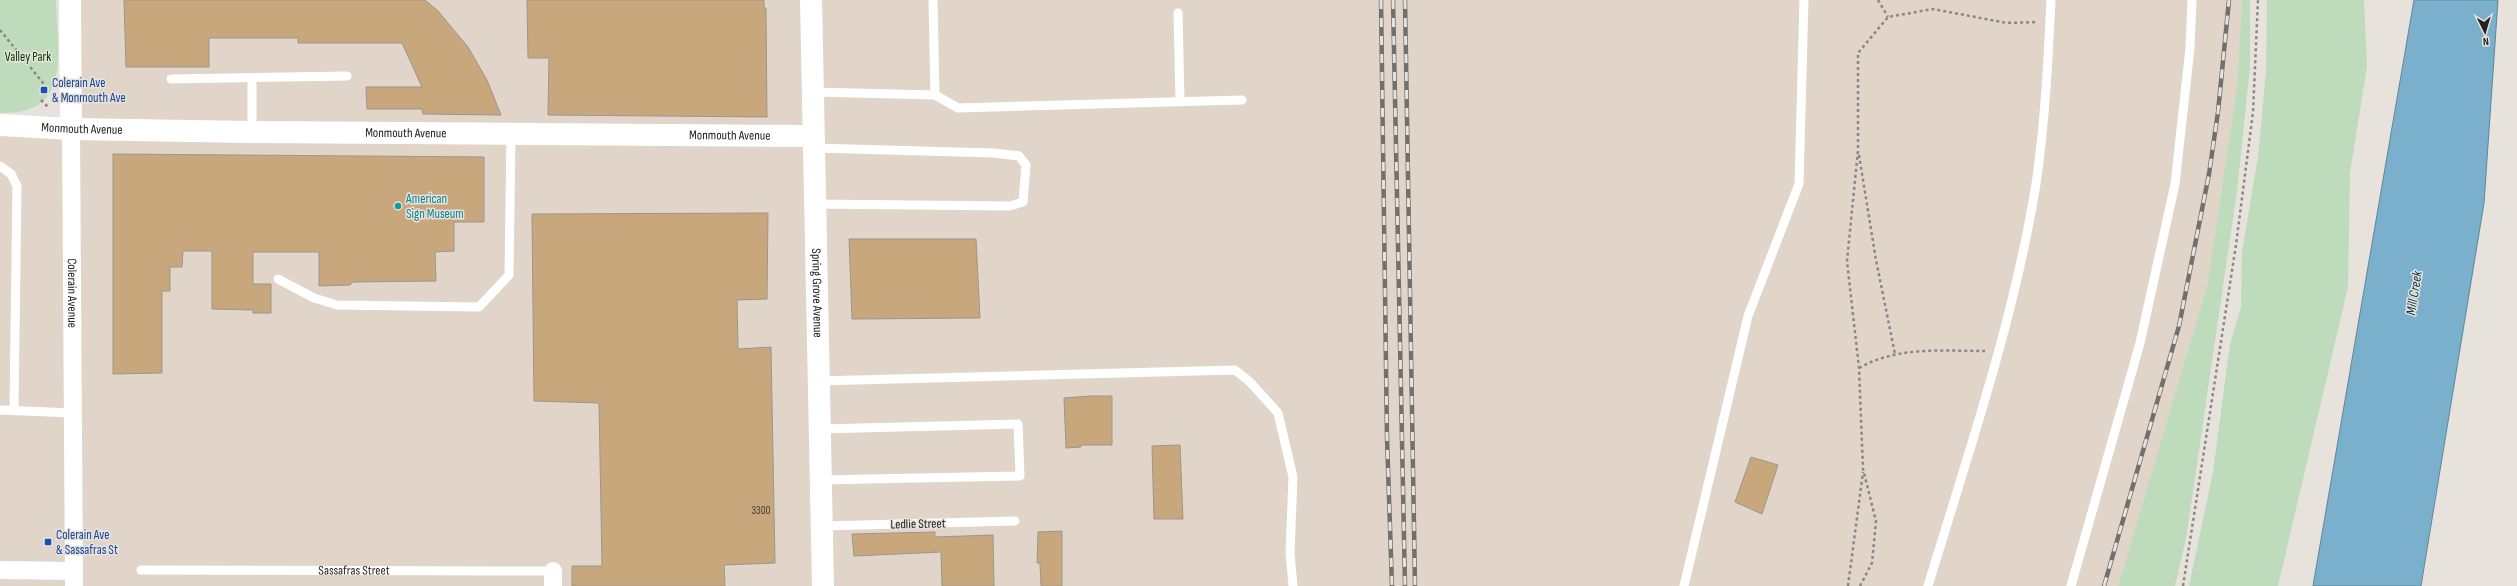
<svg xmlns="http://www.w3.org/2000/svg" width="2517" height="586" font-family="'Sofia Sans Condensed',sans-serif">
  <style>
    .built { fill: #e0d5c8 }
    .green { fill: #bedcbb }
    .water { fill: #7ab0cc; stroke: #608598 }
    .building { fill: #c9a77d; stroke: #9b9690 }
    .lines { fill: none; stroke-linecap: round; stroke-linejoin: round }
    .path { stroke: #8b8783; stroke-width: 2.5; stroke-dasharray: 3 3; stroke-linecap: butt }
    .lane { stroke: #fff; stroke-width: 9 }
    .street { stroke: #fff; stroke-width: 18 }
    .secondary { stroke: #fff; stroke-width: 22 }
    .rail-casing { stroke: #736f6b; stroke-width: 4.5 }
    .rail { stroke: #e7e2db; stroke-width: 3; stroke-dasharray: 9; stroke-linecap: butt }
    .transit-dot { fill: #1a4fb4; stroke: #e7e2db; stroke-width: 1.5 }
    .culture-dot { fill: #0f9aa8; stroke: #e7e2db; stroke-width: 1.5 }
    .labels { text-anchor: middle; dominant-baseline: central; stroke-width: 3; stroke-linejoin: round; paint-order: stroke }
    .number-label { font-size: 11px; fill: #4c4236 }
    .park-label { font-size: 13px; fill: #003600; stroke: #e7e2db }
    .transit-label { font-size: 13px; fill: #164399; stroke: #e7e2db; text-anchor: start }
    .street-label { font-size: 13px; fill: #23211f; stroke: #e7e2db }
    .culture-label { font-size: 13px; fill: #0d838f; stroke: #e7e2db; text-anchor: start }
    .water-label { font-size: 14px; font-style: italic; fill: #043448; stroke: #e7e2db }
  </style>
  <rect width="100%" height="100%" fill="#e7e2db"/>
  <path class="built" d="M70 0H2242L2237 87 2207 286 2118 586H0V125L71 129Z"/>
  <path class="green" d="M0 0H56C57 51 73 116 0 113Z
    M2242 0H2250V67L2237 191 2186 539 2175 586H2118L2207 286 2237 87Z
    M2267 0H2364L2367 67 2350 172 2348 287 2278 586H2189L2213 472 2230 344 2241 307 2242 252 2258 157 2266 72Z"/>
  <path class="water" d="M2414 0H2498L2484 203 2421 586H2313Z"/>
  <path class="building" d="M124 0H425L438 11 468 47 487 80 501 115 423 114 422 109H367L366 87H422L402 43H298V38H209V67H126Z
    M527 0H764V8H766L767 117 548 115 549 58H528Z
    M113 154 484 157V222H454V251L435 252 436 281 353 282 350 285 319 286V252H253V284H271V313H253V310L212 309V251H183L182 267H170V291H162V373L113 374Z
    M768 213 767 299 737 300 738 349 771 347 775 563 724 565 725 586H572V566H602L599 403 534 401 532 214Z
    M849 239H976L980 318 852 319Z
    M1090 396H1112V445H1081V447L1066 448 1064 398Z
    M1180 445 1183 519H1154L1152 446Z
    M1751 457 1778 465 1762 514 1735 502Z
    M1062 531V586H1041L1040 563H1037L1038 532Z
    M935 532V537L993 535 994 586H942L941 552 854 556 852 534Z"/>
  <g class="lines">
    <path class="path" d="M1878 0 1888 17
      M0 30 48 89
      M41 100 49 108
      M1859 155 1876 260 1895 354
      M1859 368C1898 346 1942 351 1985 351
      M1848 586 1863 472
      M1860 586 1872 563 1876 521 1863 469 1859 368 1847 261 1858 150V53L1888 17 1933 9 2007 23 2038 22
      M2183 586 2236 245 2253 112 2258 0"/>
    <g class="lane">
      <path d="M933 0 935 95"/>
      <path d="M1178 13 1180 101"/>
      <path d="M171 79 347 76"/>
      <path d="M813 92 935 95 958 108 1242 100"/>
      <path d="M252 132V78"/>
      <path d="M814 148 994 153 1019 156 1026 165 1023 202 1010 206 815 204"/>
      <path d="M0 166 11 174 17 186 14 410"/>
      <path d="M278 279 314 298 337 305 479 307 509 275 511 135"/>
      <path d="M818 381 1235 370 1250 382 1278 413 1293 477 1290 553 1293 586"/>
      <path d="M0 410 73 413"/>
      <path d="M819 429 1018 424 1020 476 820 480"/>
      <path d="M822 526 1015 521"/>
      <path id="s1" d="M141 570 553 571"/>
      <path d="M1684 586 1748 316 1799 184 1804 0"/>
      <path d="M1928 586C1968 454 2014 320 2036 184 2045 123 2048 61 2051 0"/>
      <path d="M2071 586 2140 343 2175 184 2190 48 2192 0"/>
    </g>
    <g class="street">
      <path id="s2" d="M71 129 74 586"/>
      <path d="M0 570 74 571"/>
      <path d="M553 571V586"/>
    </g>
    <g class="secondary">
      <path d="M70 0 71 129"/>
      <path id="s3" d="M811 0 823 586"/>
      <path id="s4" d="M0 125 71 129 252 132 812 136"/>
    </g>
    <g class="rail-casing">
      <path id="rail" d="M1381 0 1387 438 1392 586
        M1393 0 1405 586
        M1405 0 1415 586
        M2104 586 2179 326 2209 174 2218 112 2229 0"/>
    </g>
    <use href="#rail" class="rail"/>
  </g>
  <g class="transit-dot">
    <rect x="40" y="86" width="8" height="8" rx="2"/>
    <rect x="44" y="538" width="8" height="8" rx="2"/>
  </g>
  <circle class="culture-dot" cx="398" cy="206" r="4"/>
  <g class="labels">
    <g class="number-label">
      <text x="761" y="510">3300</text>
    </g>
    <g class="park-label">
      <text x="28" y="57">Valley Park</text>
    </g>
    <g class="transit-label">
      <text x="52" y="83">Colerain Ave<tspan x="52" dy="15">&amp; Monmouth Ave</tspan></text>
      <text x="56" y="535">Colerain Ave<tspan x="56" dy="15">&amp; Sassafras St</tspan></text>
    </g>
    <g class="street-label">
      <text stroke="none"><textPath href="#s4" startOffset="82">Monmouth Avenue</textPath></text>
      <text stroke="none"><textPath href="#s4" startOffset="406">Monmouth Avenue</textPath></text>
      <text stroke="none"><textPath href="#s4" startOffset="730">Monmouth Avenue</textPath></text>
      <text stroke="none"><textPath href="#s2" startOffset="164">Colerain Avenue</textPath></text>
      <text stroke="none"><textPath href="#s3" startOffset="293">Spring Grove Avenue</textPath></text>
      <text transform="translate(918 524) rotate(-1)">Ledlie Street</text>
      <text stroke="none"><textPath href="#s1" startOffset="213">Sassafras Street</textPath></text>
    </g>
    <g class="culture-label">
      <text x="406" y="199">American<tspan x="406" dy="15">Sign Museum</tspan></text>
    </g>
    <g class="water-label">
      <text transform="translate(2414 293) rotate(-81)">Mill Creek</text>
    </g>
  </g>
  <g transform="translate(2485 32) rotate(175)" stroke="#e7e2db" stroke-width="3" paint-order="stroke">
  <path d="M0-3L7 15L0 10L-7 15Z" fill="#23211f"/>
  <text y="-6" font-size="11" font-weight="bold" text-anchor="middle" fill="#23211f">N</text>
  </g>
</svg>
